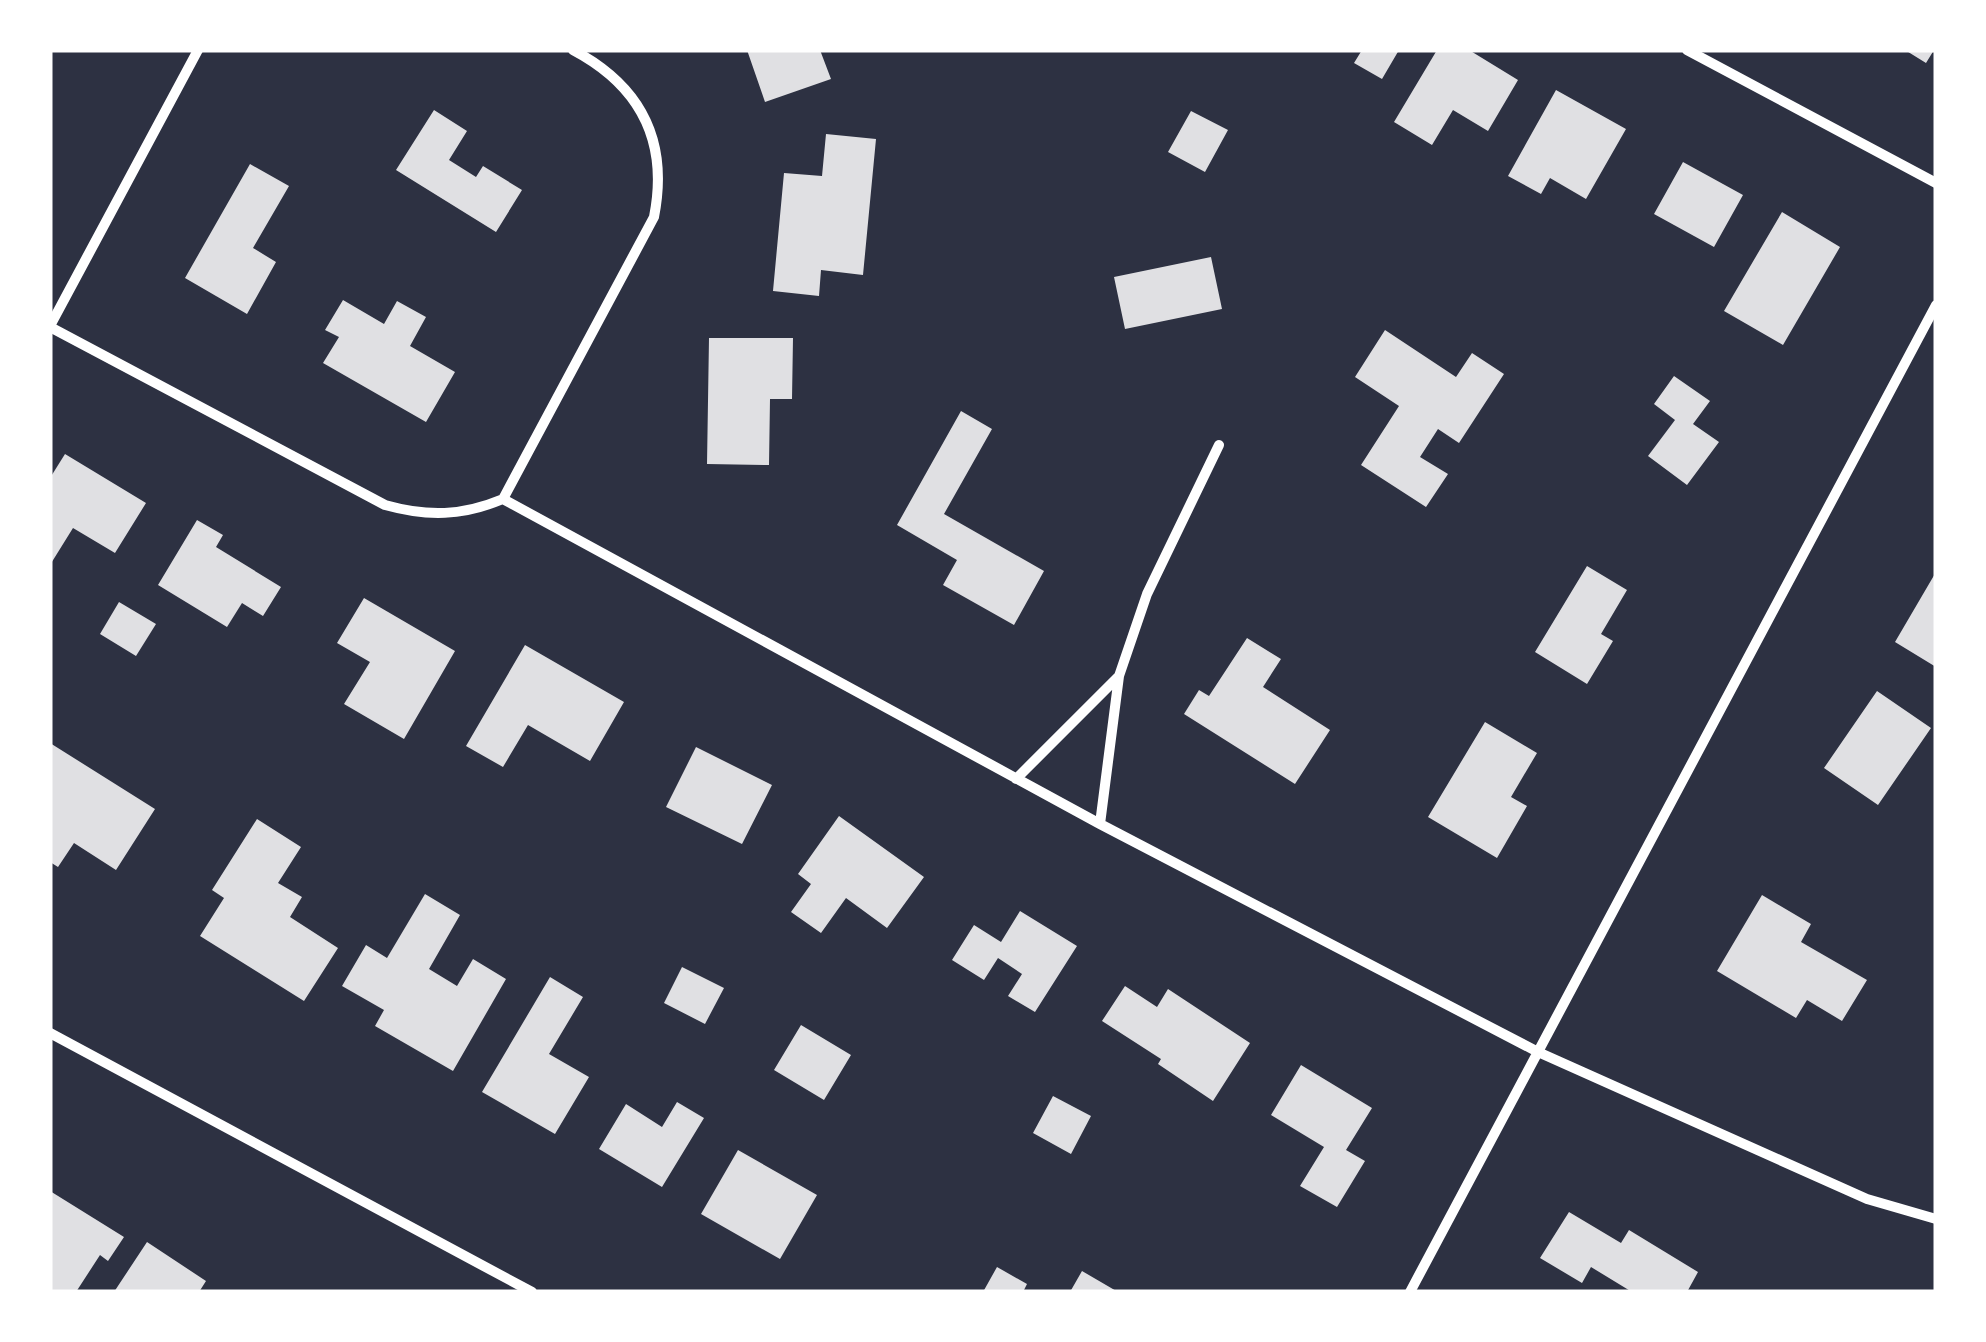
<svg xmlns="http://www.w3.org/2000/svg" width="1986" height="1342" font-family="'Roboto Serif',serif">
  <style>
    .building { fill: #e0e0e3 }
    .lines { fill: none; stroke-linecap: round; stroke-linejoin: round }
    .minor { stroke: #fff; stroke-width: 10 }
  </style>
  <rect width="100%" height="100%" fill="#2d3142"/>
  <path class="building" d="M747 50H820L831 79 765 102Z
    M1362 50H1399L1382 79 1354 63Z
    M1437 50H1469L1518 80 1488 131 1453 110 1432 145 1394 122Z
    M1905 50H1934L1926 63Z
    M1556 90 1626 129 1586 199 1550 178 1541 194 1508 176Z
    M434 110 467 131 449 160 476 177 483 166 522 190 496 232 396 170Z
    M1191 111 1228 130 1205 172 1168 152Z
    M826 134 876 139 863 275 821 270 819 296 773 291 784 173 822 176Z
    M1683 162 1743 195 1714 247 1654 214Z
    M250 164 289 186 253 248 276 262 247 314 185 278Z
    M1782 212 1840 247 1783 345 1724 311Z
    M1211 257 1222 309 1125 329 1114 277Z
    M343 300 384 324 397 301 426 317 410 346 455 372 426 422 323 363 339 337 325 330Z
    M1385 330 1456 377 1472 353 1504 374 1459 443 1438 429 1420 457 1448 474 1426 507 1361 465 1399 406 1355 377Z
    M709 338H793L792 399H770L769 465 707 464Z
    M1674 376 1710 401 1693 424 1719 442 1687 485 1648 456 1675 420 1654 404Z
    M961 411 992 429 944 514 1044 571 1014 625 943 585 957 560 897 525Z
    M65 454 146 503 115 553 73 528 50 565V478Z
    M197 520 223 535 216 547 281 587 263 616 242 603 227 627 158 585Z
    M1587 566 1627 590 1601 634 1613 641 1587 684 1535 652Z
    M1936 572V667L1895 642Z
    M364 598 455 651 404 739 344 704 370 662 337 643Z
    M119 602 156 624 136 656 100 634Z
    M1247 638 1281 659 1263 687 1330 730 1295 784 1184 714 1199 690 1209 696Z
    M525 645 624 702 590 761 528 725 503 767 466 746Z
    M1877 691 1931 728 1878 805 1824 768Z
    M1485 722 1537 753 1511 797 1527 806 1497 858 1428 817Z
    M50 743 155 809 116 870 74 843 58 867 50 862Z
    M696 747 772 785 742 844 666 807Z
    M839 816 924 877 887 928 846 898 821 933 791 912 811 884 798 874Z
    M257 819 301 847 278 883 302 897 290 917 338 948 304 1001 200 936 224 898 212 890Z
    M425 894 460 915 429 969 457 986 473 959 506 979 453 1071 375 1026 384 1010 342 986 366 945 387 958Z
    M1762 895 1811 924 1801 942 1867 980 1842 1021 1807 1000 1796 1018 1717 971Z
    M1020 911 1077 946 1035 1012 1008 996 1022 974 998 958 984 980 952 960 974 925 1001 942Z
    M682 967 724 988 705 1024 664 1003Z
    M550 977 583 997 549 1054 589 1077 555 1134 482 1092Z
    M1125 986 1157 1007 1168 989 1250 1043 1213 1101 1158 1064 1161 1059 1102 1021Z
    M801 1025 851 1055 824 1100 774 1070Z
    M1301 1065 1372 1108 1346 1150 1365 1161 1337 1207 1300 1186 1324 1147 1271 1115Z
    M1053 1096 1091 1116 1071 1154 1033 1133Z
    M677 1102 704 1118 662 1187 599 1149 626 1104 662 1127Z
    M738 1150 817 1195 780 1259 701 1214Z
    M50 1191 124 1237 108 1261 100 1255 76 1292H50Z
    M1569 1212 1621 1243 1629 1230 1698 1272 1687 1292H1632L1591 1267 1582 1283 1540 1258Z
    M147 1242 206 1281 199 1292H114Z
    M997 1267 1027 1284 1023 1292H983Z
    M1082 1271 1118 1292H1070Z"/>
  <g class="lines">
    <path class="minor" d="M1687 50 1936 183
      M50 326 198 50
      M50 327 385 505C428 517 462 516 503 499L1100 824 1538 1052 1867 1199 1936 1219
      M503 499 654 217C669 141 641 86 573 50
      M1016 779 1118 677
      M1100 824 1119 676 1147 594 1219 445
      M50 1033 532 1292
      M1410 1292 1936 305"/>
  </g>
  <rect width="1986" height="1342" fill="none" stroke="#ffffff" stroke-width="105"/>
</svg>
